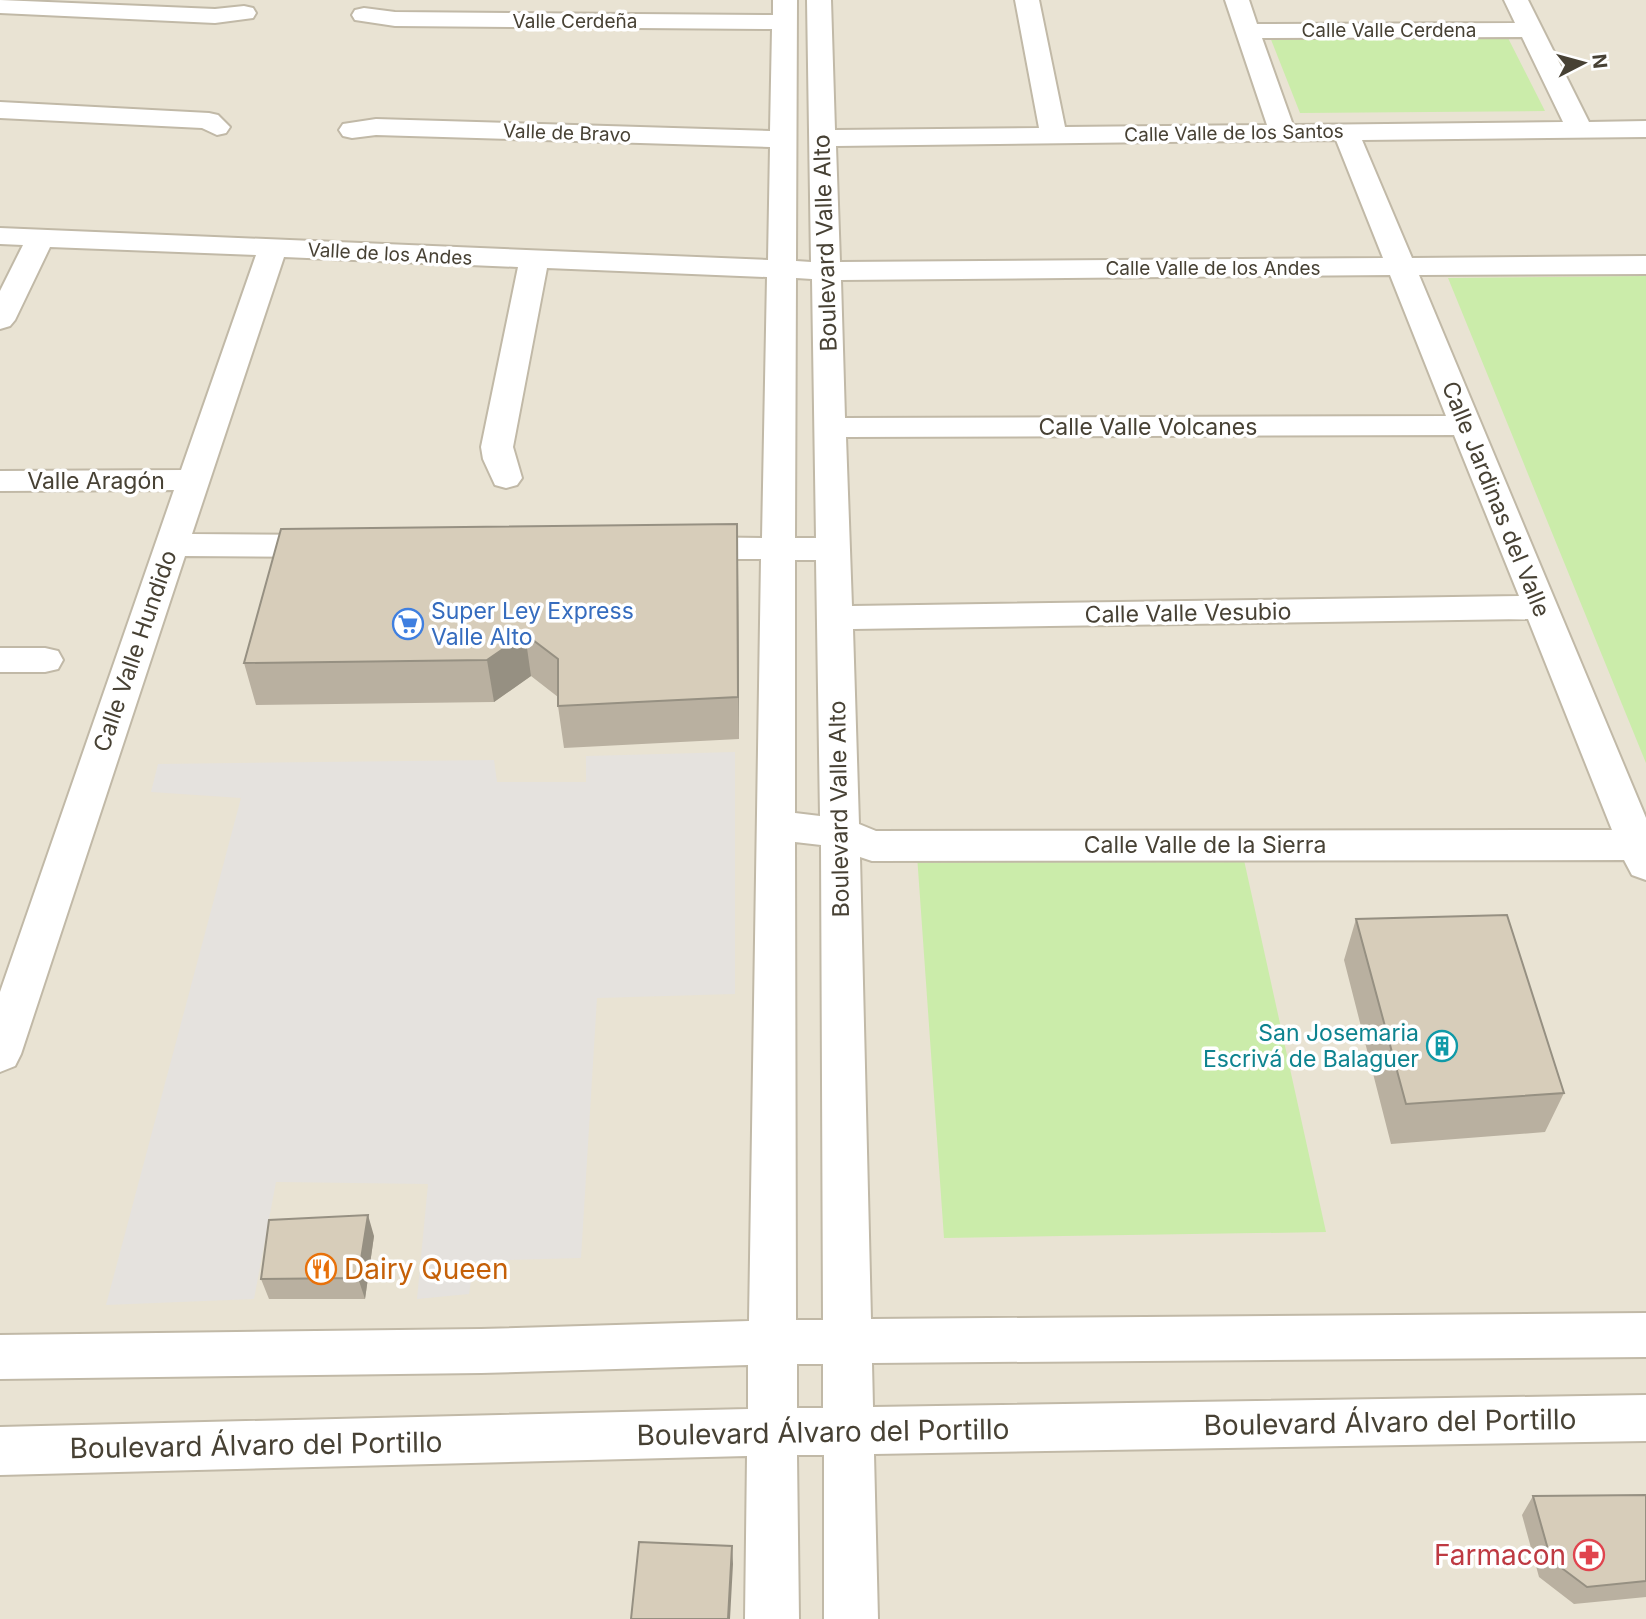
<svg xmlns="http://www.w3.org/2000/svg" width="1646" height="1619" font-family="Inter,sans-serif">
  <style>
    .residential { fill: #e9e3d3 }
    .green { fill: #cbecaa }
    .parking { fill: #e5e2de }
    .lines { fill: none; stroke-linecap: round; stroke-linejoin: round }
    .minor-casing { stroke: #c1b9a7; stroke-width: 4 }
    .minor { fill: #fff; fill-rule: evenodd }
    .wall { fill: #b9b0a0 }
    .shaded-wall { fill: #969082 }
    .building { fill: #d7cdba; stroke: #969082; stroke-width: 2 }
    .labels { text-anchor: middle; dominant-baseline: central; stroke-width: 7; stroke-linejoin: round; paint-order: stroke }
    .far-street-label { font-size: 19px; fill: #474134; stroke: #fff }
    .street-label { font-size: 23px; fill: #474134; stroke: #fff }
    .shop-label { font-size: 23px; fill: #366cbe; stroke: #fff; text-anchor: start }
    .culture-label { font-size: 23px; fill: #0d838f; stroke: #fff; text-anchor: end }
    .near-food-label { font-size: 28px; fill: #c56008; stroke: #fff; text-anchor: start }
    .near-street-label { font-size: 28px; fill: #474134; stroke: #fff }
    .near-health-label { font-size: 28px; fill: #be3a42; stroke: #fff; text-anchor: end }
  </style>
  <rect width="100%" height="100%" fill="#f4f1e5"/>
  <path class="residential" d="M0 0H1646V1619H0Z"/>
  <path class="green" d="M1507 36 1545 111 1300 113 1270 37Z
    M1646 276V763L1448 278Z
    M1242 851 1326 1232 944 1238 917 855Z"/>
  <path class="parking" d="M735 752V994L597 998 581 1258 474 1261 469 1294 417 1299 428 1184 276 1182 254 1299 106 1305 241 798 151 792 158 764 494 760 497 782H586V756Z"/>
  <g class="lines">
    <g class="minor-casing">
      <path id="minor" d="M0 0 215 9 244 6 253 8 256 13 253 18 215 23 0 13Z
        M773 0H797L796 261 811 262 807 0H831L835 130 1039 128 1015 0H1039L1065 127 1267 125 1225 0H1249L1257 24 1515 23 1504 0H1528L1589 122 1646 121V137L1362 140 1412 258 1646 256V274L1419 275 1646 818V880L1632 875 1624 860 872 861 860 857 871 1319 1646 1313V1357L872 1363 873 1407 1646 1395V1441L874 1454 878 1619H824V1455H797L799 1619H745L747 1456 0 1475V1427L748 1409V1365L481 1373 0 1379V1335L481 1329 749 1321 761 559H687L675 556 670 548 675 540 687 537 762 538 767 277 547 268 513 447 522 478 517 485 506 488 495 485 483 459 481 447 518 267 284 257 192 534 329 535 341 538 346 546 341 554 329 557 185 556 21 1054 15 1066 0 1072V992L174 490 0 491V471L181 470 256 255 50 247 15 320 10 326 0 329V291L23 245 0 244V228L768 260 770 147 376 135 352 138 343 136 339 130 343 124 376 119 770 131 772 29 395 26 355 20 352 15 355 10 364 8 395 12 773 15ZM1522 37 1563 122 1293 125 1262 38ZM1336 140 1383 258 840 262 836 146ZM1390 275 1446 416 845 418 841 280ZM796 278 812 279 816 538H795ZM1454 435 1519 596 852 606 846 437ZM795 560H816L820 816 795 813ZM1528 619 1612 830 876 831 859 824 853 629ZM795 842 821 845 823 1320H796ZM797 1364H823V1408H797Z
        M0 102 209 113 218 115 230 127 226 133 217 135 202 128 0 118Z
        M0 648H45L58 651 63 660 58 669 45 672H0Z"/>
    </g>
    <use href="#minor" class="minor"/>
  </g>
  <path class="wall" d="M737 524 738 565 739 739 564 748 558 706V697L531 676 494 702 256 705 244 663Z
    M1356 919 1564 1093 1545 1132 1391 1144 1344 960Z
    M374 1236 365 1299H269L261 1279Z
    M1646 1495V1597L1574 1604 1539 1577 1522 1515 1533 1496Z"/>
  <path class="shaded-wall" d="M737 524 738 565 739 739 738 697Z
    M525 634 531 676 494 702 487 660Z
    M368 1215 374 1236 365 1299 358 1278Z
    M732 1546 733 1564 730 1619H728Z"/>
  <path class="building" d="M737 524 738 697 558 706V659L525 634 487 660 244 663 281 529Z
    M1507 915 1564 1093 1406 1104 1356 919Z
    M368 1215 358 1278 261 1279 269 1220Z
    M1646 1495V1581L1587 1587 1551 1560 1533 1496Z
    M639 1542 732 1546 728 1619H631Z"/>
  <defs>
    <g id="supermarket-ring" transform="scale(1.575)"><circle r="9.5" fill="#fff" stroke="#3f7fe0" stroke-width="1.5"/><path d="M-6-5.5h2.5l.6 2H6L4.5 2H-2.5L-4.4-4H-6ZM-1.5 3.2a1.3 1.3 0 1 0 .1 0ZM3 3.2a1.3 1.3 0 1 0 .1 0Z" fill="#3f7fe0"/></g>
    <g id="building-ring" transform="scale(1.575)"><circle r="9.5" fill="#fff" stroke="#0f9aa8" stroke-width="1.5"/><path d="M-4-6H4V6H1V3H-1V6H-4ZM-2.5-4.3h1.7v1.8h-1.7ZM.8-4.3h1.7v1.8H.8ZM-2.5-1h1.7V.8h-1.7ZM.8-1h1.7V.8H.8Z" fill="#0f9aa8"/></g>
    <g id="restaurant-ring" transform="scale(1.575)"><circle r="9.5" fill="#fff" stroke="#e8710a" stroke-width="1.5"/><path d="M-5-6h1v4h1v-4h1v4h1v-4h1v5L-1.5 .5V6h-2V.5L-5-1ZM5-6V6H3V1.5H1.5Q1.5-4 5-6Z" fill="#e8710a"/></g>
    <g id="pharmacy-ring" transform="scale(1.575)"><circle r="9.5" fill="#fff" stroke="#e0444e" stroke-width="1.5"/><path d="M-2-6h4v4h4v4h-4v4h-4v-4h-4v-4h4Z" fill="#e0444e"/></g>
  </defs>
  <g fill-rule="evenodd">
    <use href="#supermarket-ring" x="408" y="624"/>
    <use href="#building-ring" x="1442" y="1046"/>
    <use href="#restaurant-ring" x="321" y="1269"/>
    <use href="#pharmacy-ring" x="1589" y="1555"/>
  </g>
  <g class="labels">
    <g class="far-street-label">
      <text x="575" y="21">Valle Cerdeña</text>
      <text x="1389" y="30">Calle Valle Cerdena</text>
      <text transform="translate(567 133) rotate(2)">Valle de Bravo</text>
      <text transform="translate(1234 133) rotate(-1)">Calle Valle de los Santos</text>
      <text transform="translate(390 254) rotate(3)">Valle de los Andes</text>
      <text x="1213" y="268">Calle Valle de los Andes</text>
    </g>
    <g class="street-label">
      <text transform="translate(825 243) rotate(-92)">Boulevard Valle Alto</text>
      <text x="1148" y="427">Calle Valle Volcanes</text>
      <text x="96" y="481">Valle Aragón</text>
      <text transform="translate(1496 499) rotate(68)">Calle Jardinas del Valle</text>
      <text transform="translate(1188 613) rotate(-1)">Calle Valle Vesubio</text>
      <text transform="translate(135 651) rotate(-71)">Calle Valle Hundido</text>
      <text transform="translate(839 809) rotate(-91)">Boulevard Valle Alto</text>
      <text x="1205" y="845">Calle Valle de la Sierra</text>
    </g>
    <g class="shop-label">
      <text x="431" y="611">Super Ley Express<tspan x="431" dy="26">Valle Alto</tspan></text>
    </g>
    <g class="culture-label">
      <text x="1419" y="1033">San Josemaria<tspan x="1419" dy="26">Escrivá de Balaguer</tspan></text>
    </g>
    <g class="near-food-label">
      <text x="344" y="1269">Dairy Queen</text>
    </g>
    <g class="near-street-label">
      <text transform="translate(1390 1422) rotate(-1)">Boulevard Álvaro del Portillo</text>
      <text transform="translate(823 1432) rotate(-1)">Boulevard Álvaro del Portillo</text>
      <text transform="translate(256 1445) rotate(-1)">Boulevard Álvaro del Portillo</text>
    </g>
    <g class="near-health-label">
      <text x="1566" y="1555">Farmacon</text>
    </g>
  </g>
  <g transform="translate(1583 63) rotate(84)" stroke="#ffffff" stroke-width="5" paint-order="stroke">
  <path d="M0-5L12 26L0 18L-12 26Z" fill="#474134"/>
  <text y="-10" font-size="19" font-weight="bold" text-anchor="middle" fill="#474134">N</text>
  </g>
</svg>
